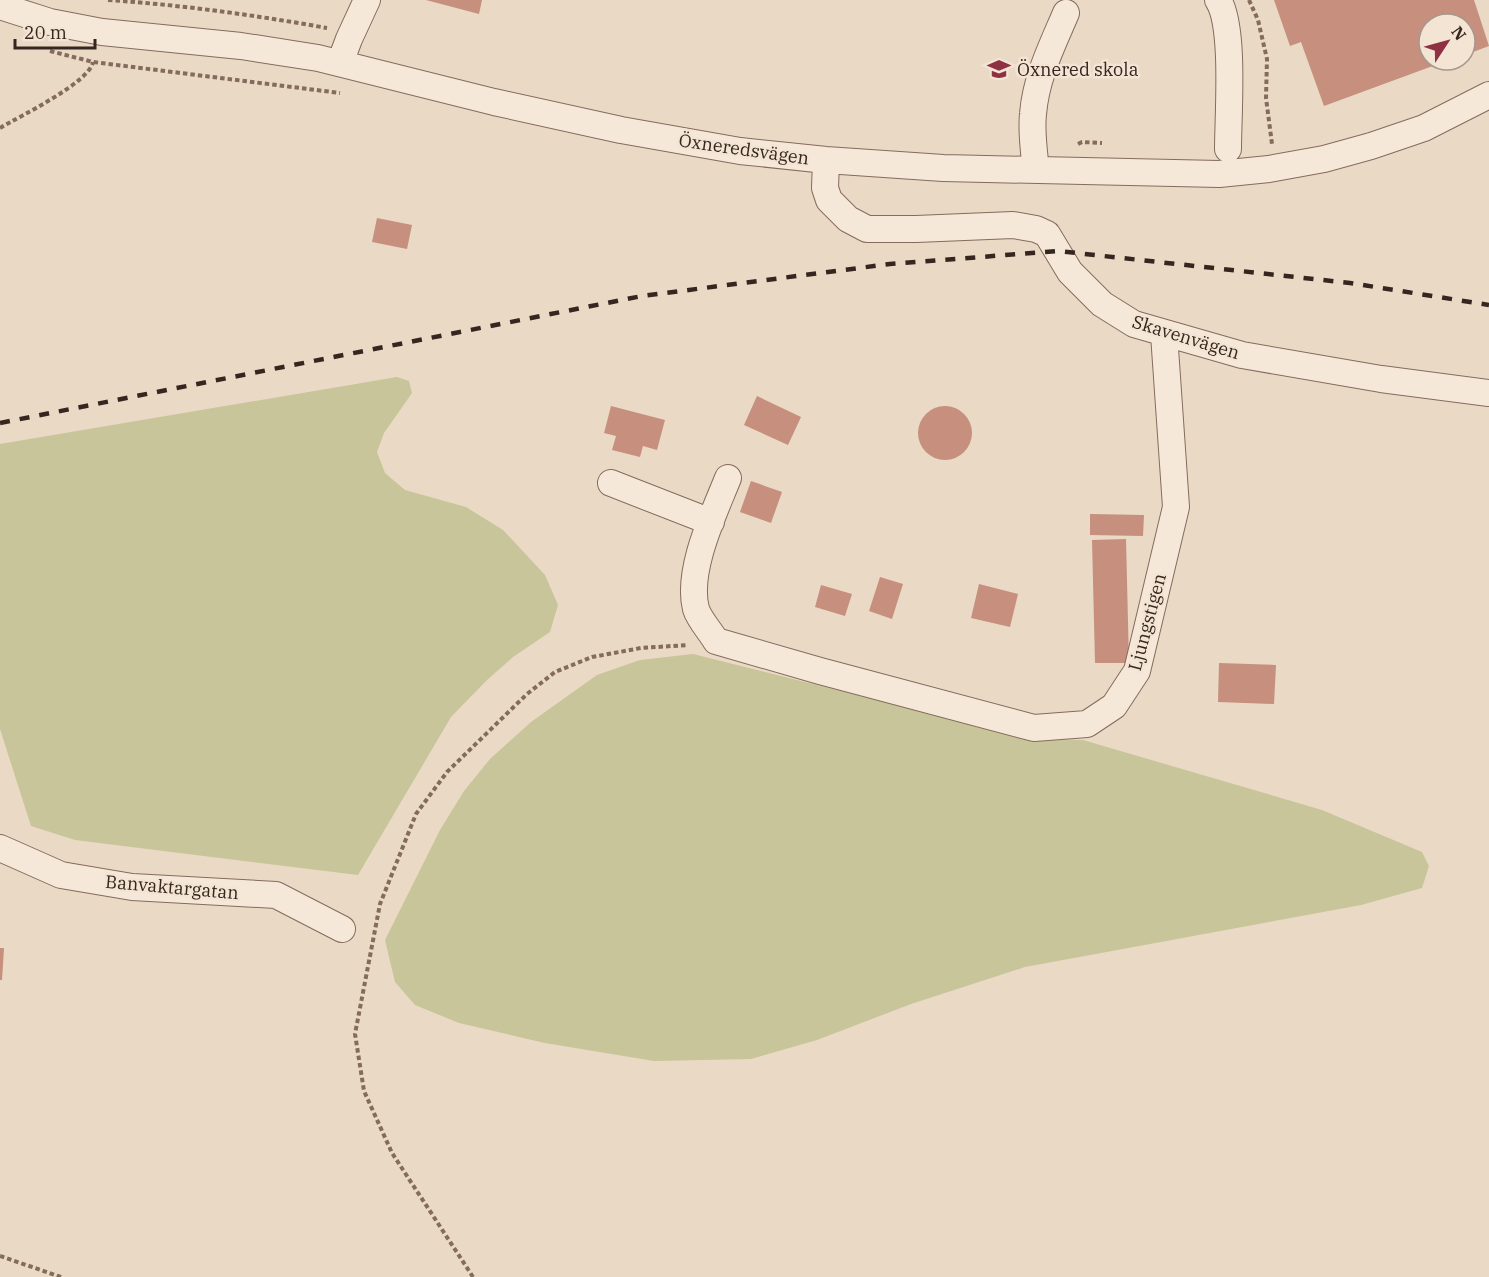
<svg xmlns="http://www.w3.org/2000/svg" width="1489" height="1277" font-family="'IBM Plex Serif',serif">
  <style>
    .green { fill: #c8c59a }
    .building { fill: #c68f7e }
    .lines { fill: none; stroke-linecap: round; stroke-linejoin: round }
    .minor-casing { stroke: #846b5d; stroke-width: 28 }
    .path { stroke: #846b5d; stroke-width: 4; stroke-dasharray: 4.5 3; stroke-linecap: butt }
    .minor { stroke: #f6e8d8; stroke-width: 26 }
    .rail { stroke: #35261f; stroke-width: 4.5; stroke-dasharray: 10 10; stroke-linecap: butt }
    .labels { text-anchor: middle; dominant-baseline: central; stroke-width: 5; stroke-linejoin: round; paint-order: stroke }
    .poi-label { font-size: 18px; fill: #35261f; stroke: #f3e4d4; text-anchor: start }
    .street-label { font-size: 18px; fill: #35261f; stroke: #f3e4d4 }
  </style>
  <rect width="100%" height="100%" fill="#ead9c5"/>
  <path class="green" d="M397 377 409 381 412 393 384 433 377 452 385 473 405 490 466 507 503 530 545 575 558 605 550 632 513 657 487 680 451 717 358 875 75 840 31 826 0 729V444Z
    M693 654 1034 739 1083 740 1322 810 1422 852 1429 866 1422 888 1361 905 1025 967 911 1004 817 1040 751 1059 654 1061 545 1043 459 1023 415 1005 395 982 385 940 440 830 464 791 490 759 531 722 597 675 640 660Z"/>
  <path class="building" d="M426 0H482L479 14Z
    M1274 0H1474L1489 46 1465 55V24H1429V60H1449L1324 106 1301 42 1290 46Z
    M377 218 412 225 407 249 372 242Z
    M757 396 801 417 788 445 744 425Z
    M918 433a27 27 0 1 1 54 0a27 27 0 1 1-54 0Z
    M611 406 665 420 657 450 643 446 640 457 612 450 616 436 604 433Z
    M751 481 782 492 771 523 740 512Z
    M1090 514 1144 515 1143 536 1090 535Z
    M1126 539 1129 663H1095L1092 540Z
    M880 577 903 584 892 619 869 611Z
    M979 584 1018 594 1010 627 971 618Z
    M821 585 852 594 845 616 815 607Z
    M1219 663 1276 665 1274 704 1218 702Z
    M0 948H4L2 980H0Z"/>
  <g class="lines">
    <g class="minor-casing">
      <path id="minor" d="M1218 0C1235 26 1228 115 1228 149
        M0 6 50 22 102 32 241 46 318 58 494 102 621 130 740 151 826 160 943 168 1219 174 1269 169 1324 159 1371 146 1424 128 1489 95
        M340 63 349 39 367 0
        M826 160 825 188 829 200 848 219 867 229H916L1013 225 1036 229 1047 234 1070 272 1102 304 1134 324 1242 355 1381 379 1489 393
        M1036 170C1034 152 1031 132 1033 114 1036 77 1052 46 1066 13
        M728 478C714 513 686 571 696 609 699 619 710 631 716 641L820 671 1034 728 1087 724 1114 706 1137 671 1176 507 1164 334
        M611 483 711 522
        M0 848 61 875 132 887 276 895 342 929"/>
    </g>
    <path class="path" d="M108 0C182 5 254 15 327 28
      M1249 0 1258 20 1267 59 1266 98 1272 144
      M50 51 93 62 340 93
      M0 128C20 116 89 83 93 62
      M1078 144 1082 142 1102 143
      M0 1256 61 1277
      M473 1277 392 1153 364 1091 355 1034 380 904 416 814 447 772 527 694 555 672 592 657 641 648 688 645"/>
    <use href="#minor" class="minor"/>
    <path class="rail" d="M0 423 642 296 890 264 1058 251 1350 283 1489 305"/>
  </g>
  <defs>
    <g id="school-bare" transform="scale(1.8)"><path d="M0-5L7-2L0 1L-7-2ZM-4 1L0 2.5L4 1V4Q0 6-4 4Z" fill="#8e3243" stroke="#f3e4d4" stroke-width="2.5" paint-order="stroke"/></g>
  </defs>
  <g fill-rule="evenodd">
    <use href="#school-bare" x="999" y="69"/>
  </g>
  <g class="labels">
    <g class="poi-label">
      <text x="1017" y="69">Öxnered skola</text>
    </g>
    <g class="street-label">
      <text transform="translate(744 149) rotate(8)">Öxneredsvägen</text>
      <text transform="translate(1186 337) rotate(17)">Skavenvägen</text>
      <text transform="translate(1147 622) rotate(-75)">Ljungstigen</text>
      <text transform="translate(172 887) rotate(5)">Banvaktargatan</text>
    </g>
  </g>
  <g transform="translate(1447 42) rotate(54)"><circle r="28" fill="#f3e4d4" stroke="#a7988c" stroke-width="1.5"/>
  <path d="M0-4.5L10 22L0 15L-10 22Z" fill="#8e3243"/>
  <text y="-9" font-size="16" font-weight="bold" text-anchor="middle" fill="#35261f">N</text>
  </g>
  <path d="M15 39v9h80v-9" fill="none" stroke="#35261f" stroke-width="3"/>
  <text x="24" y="39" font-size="18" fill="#35261f" stroke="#f3e4d4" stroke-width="4.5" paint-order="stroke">20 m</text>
</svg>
